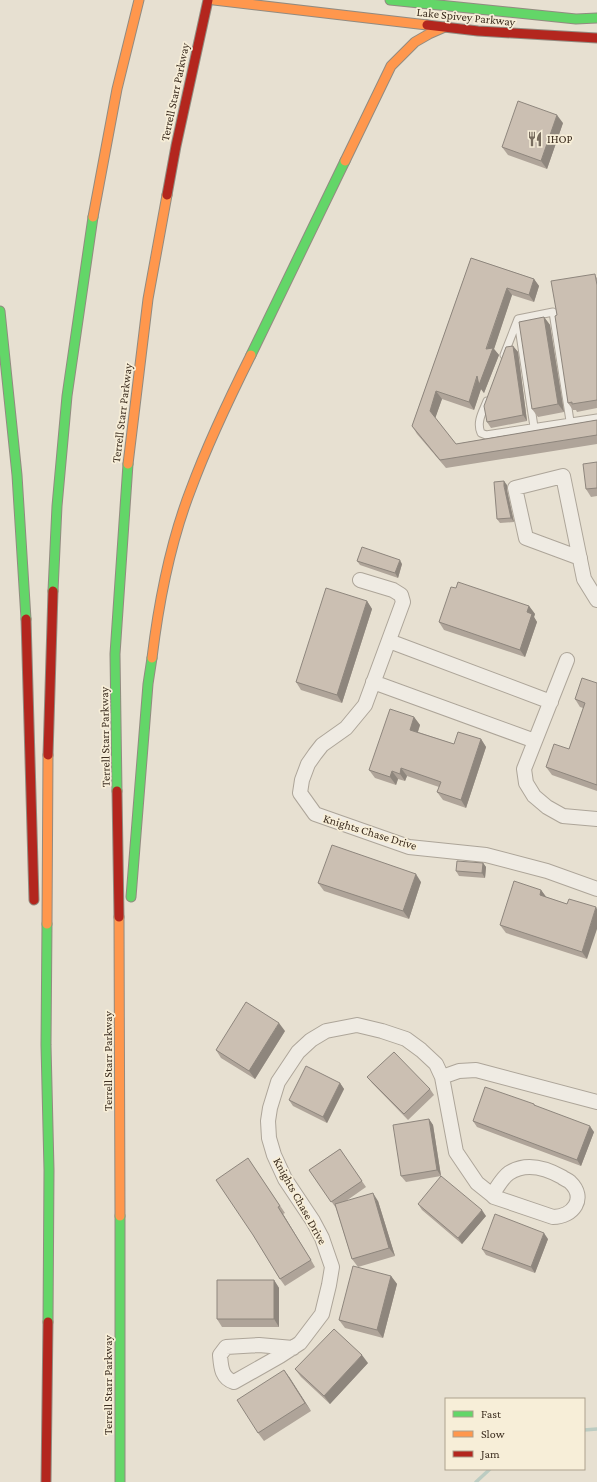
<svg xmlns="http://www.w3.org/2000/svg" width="597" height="1482" font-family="'Crimson Pro',serif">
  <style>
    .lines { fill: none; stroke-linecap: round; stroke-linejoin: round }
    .stream { stroke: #bcccc2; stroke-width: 3.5 }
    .lane-casing { stroke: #ada599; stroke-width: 9 }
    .street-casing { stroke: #ada599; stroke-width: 16 }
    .fast-casing { stroke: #928b80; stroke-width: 11 }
    .slow-casing { stroke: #928b80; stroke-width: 11 }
    .jam-casing { stroke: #928b80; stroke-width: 11 }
    .lane { stroke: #efebe3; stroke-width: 7 }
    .street { stroke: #efebe3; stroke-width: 14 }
    .fast { stroke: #63d668; stroke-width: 9 }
    .slow { stroke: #ff974d; stroke-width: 9 }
    .jam { stroke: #b3261e; stroke-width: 9 }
    .wall { fill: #afa499 }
    .shaded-wall { fill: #8e867d }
    .building { fill: #cbbfb2; stroke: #8e867d }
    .labels { text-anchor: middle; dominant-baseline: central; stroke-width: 3.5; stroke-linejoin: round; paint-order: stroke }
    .street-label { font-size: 12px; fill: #3d2e20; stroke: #f7eed8 }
    .poi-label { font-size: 12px; fill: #3d2e20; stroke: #f7eed8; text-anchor: start }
  </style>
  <rect width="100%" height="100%" fill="#e7e0d1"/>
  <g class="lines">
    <path class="stream" d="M584 1430 597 1429
      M476 1482 490 1469"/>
    <g class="lane-casing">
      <path id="lane" d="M518 321 534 427
        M504 355 518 319 553 312 570 421
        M487 401C483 411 476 422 481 433L486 435 597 418"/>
    </g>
    <g class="street-casing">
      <path id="street" d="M580 558 526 538 515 488 563 476 584 579 597 600
        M360 580 393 590 401 595 403 602 365 705 346 728 322 745 315 754 308 764 302 780 300 793 315 814 409 847 486 855 547 871 597 889
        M389 641 551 702
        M567 660 524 769 526 783 534 796 547 807 563 816 597 819
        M373 682 535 741
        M442 1077 459 1071 476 1070 597 1102
        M293 1348 259 1345 226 1347 220 1355C221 1366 221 1378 234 1382L280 1356 300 1343 322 1314 329 1285 332 1267 322 1238 313 1221 285 1179 274 1155 269 1138 268 1121 270 1108 278 1082 298 1052 311 1040 326 1031 357 1025 382 1031 406 1039 421 1050 436 1064 442 1077 456 1152 477 1183 492 1195 494 1197 553 1217C573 1217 587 1198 570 1182 568 1180 564 1179 562 1177 546 1168 526 1162 509 1173 502 1178 497 1188 492 1195"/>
    </g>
    <g class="fast-casing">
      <path id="fast" d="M390 0 576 19 597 18
        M0 311 17 475 26 619
        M251 355 345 161
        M53 591 57 506 67 396 93 217
        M117 791 115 654 128 464
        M131 897 148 684 152 658
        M47 924 46 1045 49 1170 48 1322
        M120 1216V1482"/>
    </g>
    <g class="slow-casing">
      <path id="slow" d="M214 0 427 25
        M345 161 391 66 415 42 429 34 445 27
        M93 217 117 89 139 0
        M128 464 148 299 167 195
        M152 658C159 600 170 543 191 489 208 443 229 399 251 355
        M119 917 120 1216
        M47 924 48 755"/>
    </g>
    <g class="jam-casing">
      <path id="jam" d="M427 25 478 31 597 38
        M167 195 176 146 208 0
        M26 619 34 900
        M48 755 53 591
        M117 791 119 917
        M46 1482 48 1322"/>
    </g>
    <use href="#lane" class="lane"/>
    <use href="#street" class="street"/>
    <use href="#fast" class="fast"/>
    <use href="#slow" class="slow"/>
    <use href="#jam" class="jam"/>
  </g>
  <path class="wall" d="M563 123 547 169 508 155 502 147Z
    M471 258 534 279 539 286 534 302 512 295 494 349 499 355 484 393 481 389 474 410 442 399 435 418 456 444 597 420V444L446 468 417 434 412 426Z
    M597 277V408L577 412 576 410H573L568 403 557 315Z
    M544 317 550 325 564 412 538 417 532 409Z
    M513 346 518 352 527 421 491 428 487 422Z
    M597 462V496L591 497 586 489Z
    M507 485V490L514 522 500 523 497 519Z
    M357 561 402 564 398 578 360 565Z
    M456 588 529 606 535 614 534 617 537 622 525 657 444 630 439 622Z
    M367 601 372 609 342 703 301 690 296 682Z
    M597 683V791L552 775 546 767 569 749 583 708 580 707 575 699Z
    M414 717 420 725 418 732 454 744 481 739 486 747 466 808 443 800 437 792 439 787 407 776 405 781 398 779 396 785 375 778 369 770Z
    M483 863 486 867 485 878 459 876 456 871Z
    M421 882 409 919 324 891 318 883Z
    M541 890 546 897 567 904 587 959 506 933 500 925Z
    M285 1031 255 1079 221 1058 216 1050Z
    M367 1077 430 1089 434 1095 408 1120 372 1083Z
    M340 1083 344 1089 327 1123 293 1106 289 1100Z
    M534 1104 535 1106 594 1132 581 1166 477 1127 473 1121Z
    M429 1119 433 1125 441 1176 406 1182 401 1176Z
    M340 1149 366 1187 346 1201H378L395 1256 358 1267 352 1259 336 1208 309 1170Z
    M248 1158 285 1213 283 1214 315 1267 285 1286 280 1279 253 1235Z
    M418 1204 486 1216 462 1244 422 1210Z
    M548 1239 535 1273 486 1255 482 1249Z
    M391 1276 397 1284 383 1338 345 1328 339 1320Z
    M274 1280 279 1288V1327H222L217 1319Z
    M368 1363 330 1404 301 1377 295 1369Z
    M284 1370 311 1411 264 1441 258 1433Z"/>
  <path class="shaded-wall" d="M557 115 563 123 547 169 541 161Z
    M534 279 539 286 534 302 529 295Z
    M507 288 512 295 494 349 499 355 484 393 481 389 474 410 469 402Z
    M544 317 550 325 564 412 558 404Z
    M513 346 518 352 527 421 523 415Z
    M436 391 442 399 435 419 430 411Z
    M504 481 507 485V490L514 522 511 518 504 486Z
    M400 560 402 564 398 578 395 573Z
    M367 601 372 609 342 703 337 695Z
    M529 606 535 614 534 617 537 622 525 657 520 650 527 612Z
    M414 717 420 725 416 737 410 730Z
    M481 739 486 747 466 808 461 800Z
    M401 768 407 776 405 781 400 774Z
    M392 771 398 779 396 785 390 777Z
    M483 863 486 867 485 878 482 873Z
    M416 874 421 882 409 919 403 911Z
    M541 890 547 898 540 895Z
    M596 907 597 909V929L587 959 582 952Z
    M279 1023 285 1031 255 1079 249 1071Z
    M340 1083 344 1089 327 1123 323 1117Z
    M429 1119 433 1125 441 1176 437 1170Z
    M590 1126 594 1132 581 1166 577 1160Z
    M373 1193 378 1201 395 1256 389 1248Z
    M278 1207 283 1214 315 1267 311 1260Z
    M482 1210 486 1216 462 1244 458 1238Z
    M544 1233 548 1239 535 1273 531 1267Z
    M391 1276 397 1284 383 1338 377 1330Z
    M274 1280 279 1288V1327L274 1319Z
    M362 1355 368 1363 330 1404 324 1396Z
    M284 1370 290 1378 311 1411 305 1403Z"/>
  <path class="building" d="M518 101 557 115 541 161 502 147Z
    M471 258 534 279 529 295 507 288 486 349 493 348 479 385 477 376 469 402 436 391 430 411 456 444 597 420V435L440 460 412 426Z
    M595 274 597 285V400L572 404V402L568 403 555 316 557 315 551 281Z
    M544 317 558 404 532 409 519 322Z
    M513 346 523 415 487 422 484 406 506 347Z
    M597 462V488L586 489 583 464Z
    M504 481V486L511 518 497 519 494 482Z
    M362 547 400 560 395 573 357 561Z
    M458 582 529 606 527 612 532 614 520 650 439 622 451 587 456 588Z
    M326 588 367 601 337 695 296 682Z
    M582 678 597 683V785L546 767 554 744 569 749 585 703 575 699Z
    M390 709 414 717 410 730 454 744 458 732 481 739 461 800 437 792 441 782 401 768 400 774 392 771 390 777 369 770Z
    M332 845 416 874 403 911 318 883Z
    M457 861 483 863 482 873 456 871Z
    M514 881 541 890 540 895 567 904 569 899 596 907 582 952 500 925Z
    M246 1002 279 1023 249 1071 216 1050Z
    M394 1052 430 1089 404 1114 367 1077Z
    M306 1066 340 1083 323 1117 289 1100Z
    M485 1087 534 1104V1105L590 1126 577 1160 473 1121Z
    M429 1119 437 1170 401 1176 393 1125Z
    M340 1149 362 1181 331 1202 309 1170Z
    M248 1158 280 1206 278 1207 311 1260 280 1279 253 1235 216 1180Z
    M441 1176 482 1210 458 1238 418 1204Z
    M373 1193 389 1248 352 1259 335 1204Z
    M495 1214 544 1233 531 1267 482 1249Z
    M353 1266 391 1276 377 1330 339 1320Z
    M217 1280H274V1319H217Z
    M334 1329 362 1355 324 1396 295 1369Z
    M284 1370 305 1403 258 1433 237 1400Z"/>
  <defs>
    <g id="restaurant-bare" transform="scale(1.2)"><path d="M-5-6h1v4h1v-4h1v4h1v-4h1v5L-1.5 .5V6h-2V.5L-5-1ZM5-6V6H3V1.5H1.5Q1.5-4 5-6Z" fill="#786c5e" stroke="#f7eed8" stroke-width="2.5" paint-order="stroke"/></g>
  </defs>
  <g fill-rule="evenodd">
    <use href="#restaurant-bare" x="535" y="139"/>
  </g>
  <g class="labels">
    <g class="street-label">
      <text transform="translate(466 17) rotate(6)">Lake Spivey Parkway</text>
      <text transform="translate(175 92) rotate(-78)">Terrell Starr Parkway</text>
      <text transform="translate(122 413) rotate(-83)">Terrell Starr Parkway</text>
      <text transform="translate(105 737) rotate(-91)">Terrell Starr Parkway</text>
      <text transform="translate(370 832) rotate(17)">Knights Chase Drive</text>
      <text transform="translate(108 1061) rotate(-90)">Terrell Starr Parkway</text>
      <text transform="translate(300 1201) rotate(61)">Knights Chase Drive</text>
      <text transform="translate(108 1385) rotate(-90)">Terrell Starr Parkway</text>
    </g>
    <g class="poi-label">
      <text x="547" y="139">IHOP</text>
    </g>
  </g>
  <rect x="445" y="1398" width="140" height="72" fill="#f7eed8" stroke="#ada18e"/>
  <rect x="453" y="1411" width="20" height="6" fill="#63d668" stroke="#ada18e"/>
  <text x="481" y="1418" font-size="12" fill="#3d2e20">Fast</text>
  <rect x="453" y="1431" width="20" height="6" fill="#ff974d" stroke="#ada18e"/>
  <text x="481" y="1438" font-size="12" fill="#3d2e20">Slow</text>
  <rect x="453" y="1451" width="20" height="6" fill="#b3261e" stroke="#ada18e"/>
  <text x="481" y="1458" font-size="12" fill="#3d2e20">Jam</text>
</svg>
